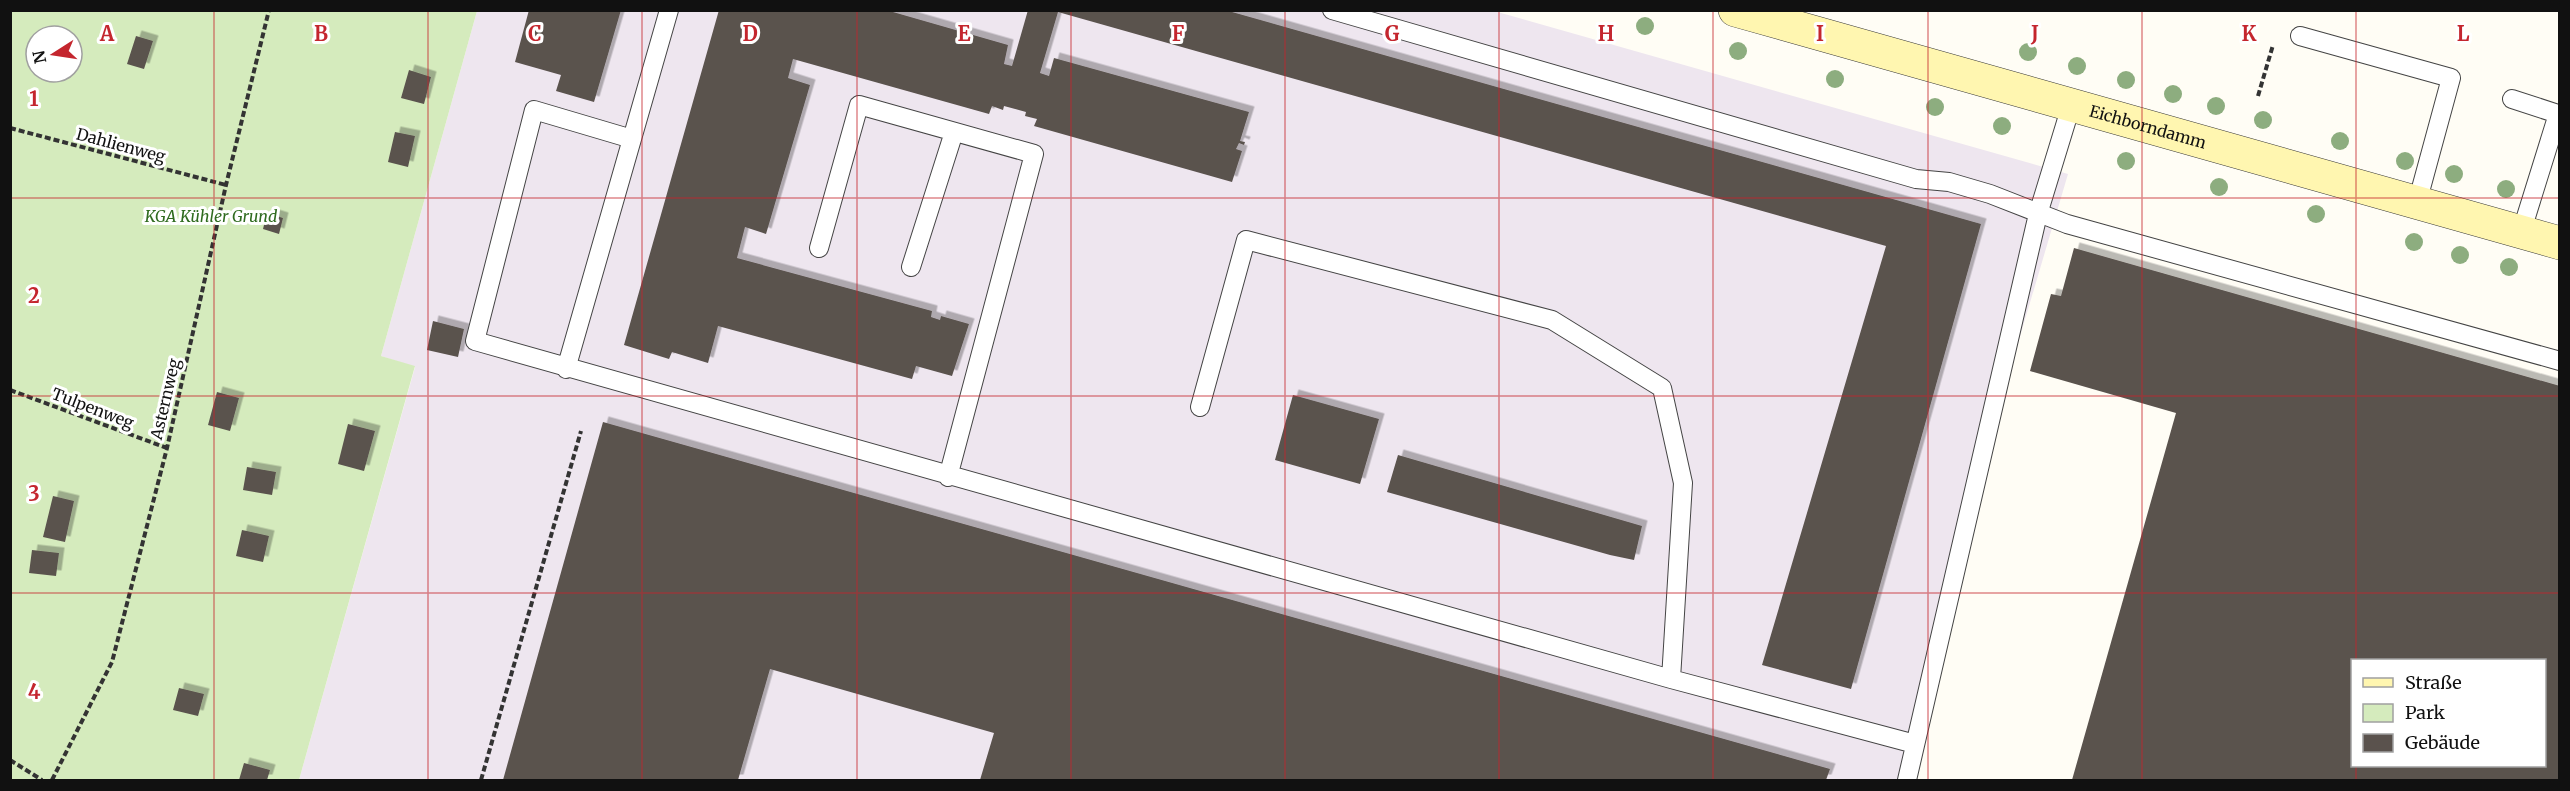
<svg xmlns="http://www.w3.org/2000/svg" width="2570" height="791" font-family="Merriweather,serif">
  <style>
    .industrial { fill: #eee6ef }
    .green { fill: #d5ebbd; fill-rule: evenodd }
    .building { fill: #5a524d; fill-rule: evenodd; filter: url(#shadow) }
    .lines { fill: none; stroke-linecap: round; stroke-linejoin: round }
    .lane-casing { stroke: #444; stroke-width: 20 }
    .secondary-casing { stroke: #333; stroke-width: 34 }
    .path { stroke: #333; stroke-width: 4; stroke-dasharray: 6 3; stroke-linecap: butt }
    .lane { stroke: #fff; stroke-width: 18 }
    .secondary { stroke: #fff6b0; stroke-width: 33 }
    .tree { fill: #8dad7f }
    .grid { fill: none; stroke: #c4262e; stroke-width: 1.5; stroke-opacity: 0.55 }
    .labels { text-anchor: middle; dominant-baseline: central; stroke-width: 6; stroke-linejoin: round; paint-order: stroke }
    .street-label { font-size: 16px; fill: #111; stroke: #fff }
    .park-label { font-size: 16px; font-style: italic; fill: #2f6b1f; stroke: #fff }
    .grid-label { font-size: 20px; text-anchor: middle; font-weight: bold; fill: #c4262e; stroke: #fff; stroke-width: 6; stroke-linejoin: round; paint-order: stroke }
  </style>
  <defs>
    <filter id="shadow"><feDropShadow dx="5.5" dy="-5.5" stdDeviation="0" flood-color="#0004"/></filter>
  </defs>
  <rect width="100%" height="100%" fill="#fffdf5"/>
  <path class="industrial" d="M477 11H1494L2068 174 2011 367 1898 780H299L415 367 381 356Z"/>
  <path class="green" d="M11 11H477L381 356 415 366 299 780H11ZM36 36H72V72H36Z"/>
  <path class="building" d="M529 10H621L594 102 556 91 561 75 515 62Z
    M719 10H886L1008 45 1004 64 1012 66 1028 10H1225L1981 224 1851 689 1762 665 1886 246 1058 12 1040 73 1049 76 1054 58 1249 112 1240 141 1245 142 1244 145 1239 143 1236 149 1242 151 1232 182 1034 126 1037 119 1025 116 1026 112 1004 106 1003 110 992 106 989 114 793 59 788 78 810 85 766 234 745 227 737 258 932 311 931 317 940 320 941 316 969 324 952 376 916 366 912 379 718 326 708 363 672 352 669 359 624 345Z
    M136 36 153 41 144 69 127 64Z
    M409 70 431 77 424 104 401 98Z
    M395 132 415 136 408 167 388 162Z
    M267 213 283 218 279 234 263 229Z
    M2074 248 2560 386V780H2072L2176 413 2030 371 2051 294 2061 296ZM2352 660H2544V766H2352Z
    M433 321 464 329 458 357 427 350Z
    M217 392 239 398 230 431 208 425Z
    M1293 395 1379 419 1360 484 1275 460Z
    M603 422 1830 769 1826 780H980L994 733 770 669 738 780H503Z
    M348 424 375 431 364 471 338 464Z
    M1398 455 1642 526 1634 560 1610 555 1387 492Z
    M247 467 276 472 272 495 243 490Z
    M53 496 74 501 65 542 43 537Z
    M242 530 269 536 263 562 236 556Z
    M32 550 59 553 56 576 29 573Z
    M179 688 204 694 198 716 173 710Z
    M244 763 270 770 267 780H239Z"/>
  <g class="lines">
    <g class="lane-casing">
      <path id="lane" d="M1332 10 1916 179 1949 182 1990 194 2067 224 2560 361
        M2300 36 2451 78 2417 203
        M2512 99 2558 114 2521 233
        M632 139 534 110 475 341 1671 679 1915 744
        M819 248 859 105 1034 154 948 477
        M911 267 954 132
        M566 369 669 10
        M1200 407 1246 240 1552 320 1662 388 1683 483 1671 679
        M1907 780 2038 214 2071 106"/>
    </g>
    <g class="secondary-casing">
      <g id="secondary">
        <path id="s1" d="M1735 10 2560 243"/>
      </g>
    </g>
    <path class="path" d="M2258 96 2273 45
      M10 128 226 185
      M10 390 167 448
      M10 760 42 780
      M52 780 112 662 167 448 226 185 269 10
      M481 780 581 431"/>
    <use href="#lane" class="lane"/>
    <use href="#secondary" class="secondary"/>
  </g>
  <g class="tree">
    <circle cx="1645" cy="26" r="9"/>
    <circle cx="1738" cy="51" r="9"/>
    <circle cx="2028" cy="52" r="9"/>
    <circle cx="2077" cy="66" r="9"/>
    <circle cx="1835" cy="79" r="9"/>
    <circle cx="2126" cy="80" r="9"/>
    <circle cx="2173" cy="94" r="9"/>
    <circle cx="2216" cy="106" r="9"/>
    <circle cx="1935" cy="107" r="9"/>
    <circle cx="2263" cy="120" r="9"/>
    <circle cx="2002" cy="126" r="9"/>
    <circle cx="2340" cy="141" r="9"/>
    <circle cx="2126" cy="161" r="9"/>
    <circle cx="2405" cy="161" r="9"/>
    <circle cx="2454" cy="174" r="9"/>
    <circle cx="2219" cy="187" r="9"/>
    <circle cx="2506" cy="189" r="9"/>
    <circle cx="2316" cy="214" r="9"/>
    <circle cx="2414" cy="242" r="9"/>
    <circle cx="2460" cy="255" r="9"/>
    <circle cx="2509" cy="267" r="9"/>
  </g>
  <path class="grid" d="M214 10V780M428 10V780M642 10V780M857 10V780M1071 10V780M1285 10V780M1499 10V780M1713 10V780M1928 10V780M2142 10V780M2356 10V660M10 198H2560M10 396H2560M10 593H2560M2356 766V780"/>
  <g class="labels">
    <g class="street-label">
      <text stroke="none"><textPath href="#s1" startOffset="429">Eichborndamm</textPath></text>
      <text transform="translate(121 145) rotate(15)">Dahlienweg</text>
      <text transform="translate(165 399) rotate(-77)">Asternweg</text>
      <text transform="translate(93 408) rotate(21)">Tulpenweg</text>
    </g>
    <g class="park-label">
      <text x="211" y="216">KGA Kühler Grund</text>
    </g>
  </g>
  <g class="grid-label">
    <text x="107" y="41">A</text>
    <text x="321" y="41">B</text>
    <text x="535" y="41">C</text>
    <text x="750" y="41">D</text>
    <text x="964" y="41">E</text>
    <text x="1178" y="41">F</text>
    <text x="1392" y="41">G</text>
    <text x="1606" y="41">H</text>
    <text x="1820" y="41">I</text>
    <text x="2035" y="41">J</text>
    <text x="2249" y="41">K</text>
    <text x="2463" y="41">L</text>
    <text x="34" y="106">1</text>
    <text x="34" y="303">2</text>
    <text x="34" y="501">3</text>
    <text x="34" y="699">4</text>
  </g>
  <rect width="2570" height="791" fill="none" stroke="#111111" stroke-width="24"/>
  <rect x="2351" y="659" width="195" height="108" fill="#ffffff" stroke="#a0a0a0" stroke-width="1.5"/>
  <rect x="2363" y="678" width="30" height="9" fill="#fff6b0" stroke="#a0a0a0" stroke-width="1.5"/>
  <text x="2405" y="689" font-size="18" fill="#111111">Straße</text>
  <rect x="2363" y="704" width="30" height="18" fill="#d5ebbd" stroke="#a0a0a0" stroke-width="1.5"/>
  <text x="2405" y="719" font-size="18" fill="#111111">Park</text>
  <rect x="2363" y="734" width="30" height="18" fill="#5a524d" stroke="#a0a0a0" stroke-width="1.5"/>
  <text x="2405" y="749" font-size="18" fill="#111111">Gebäude</text>
  <g transform="translate(54 54) rotate(258)"><circle r="28" fill="#ffffff" stroke="#a0a0a0" stroke-width="1.5"/>
  <path d="M0-4.5L10 22L0 15L-10 22Z" fill="#c4262e"/>
  <text y="-9" font-size="16" font-weight="bold" text-anchor="middle" fill="#111111">N</text>
  </g>
</svg>
